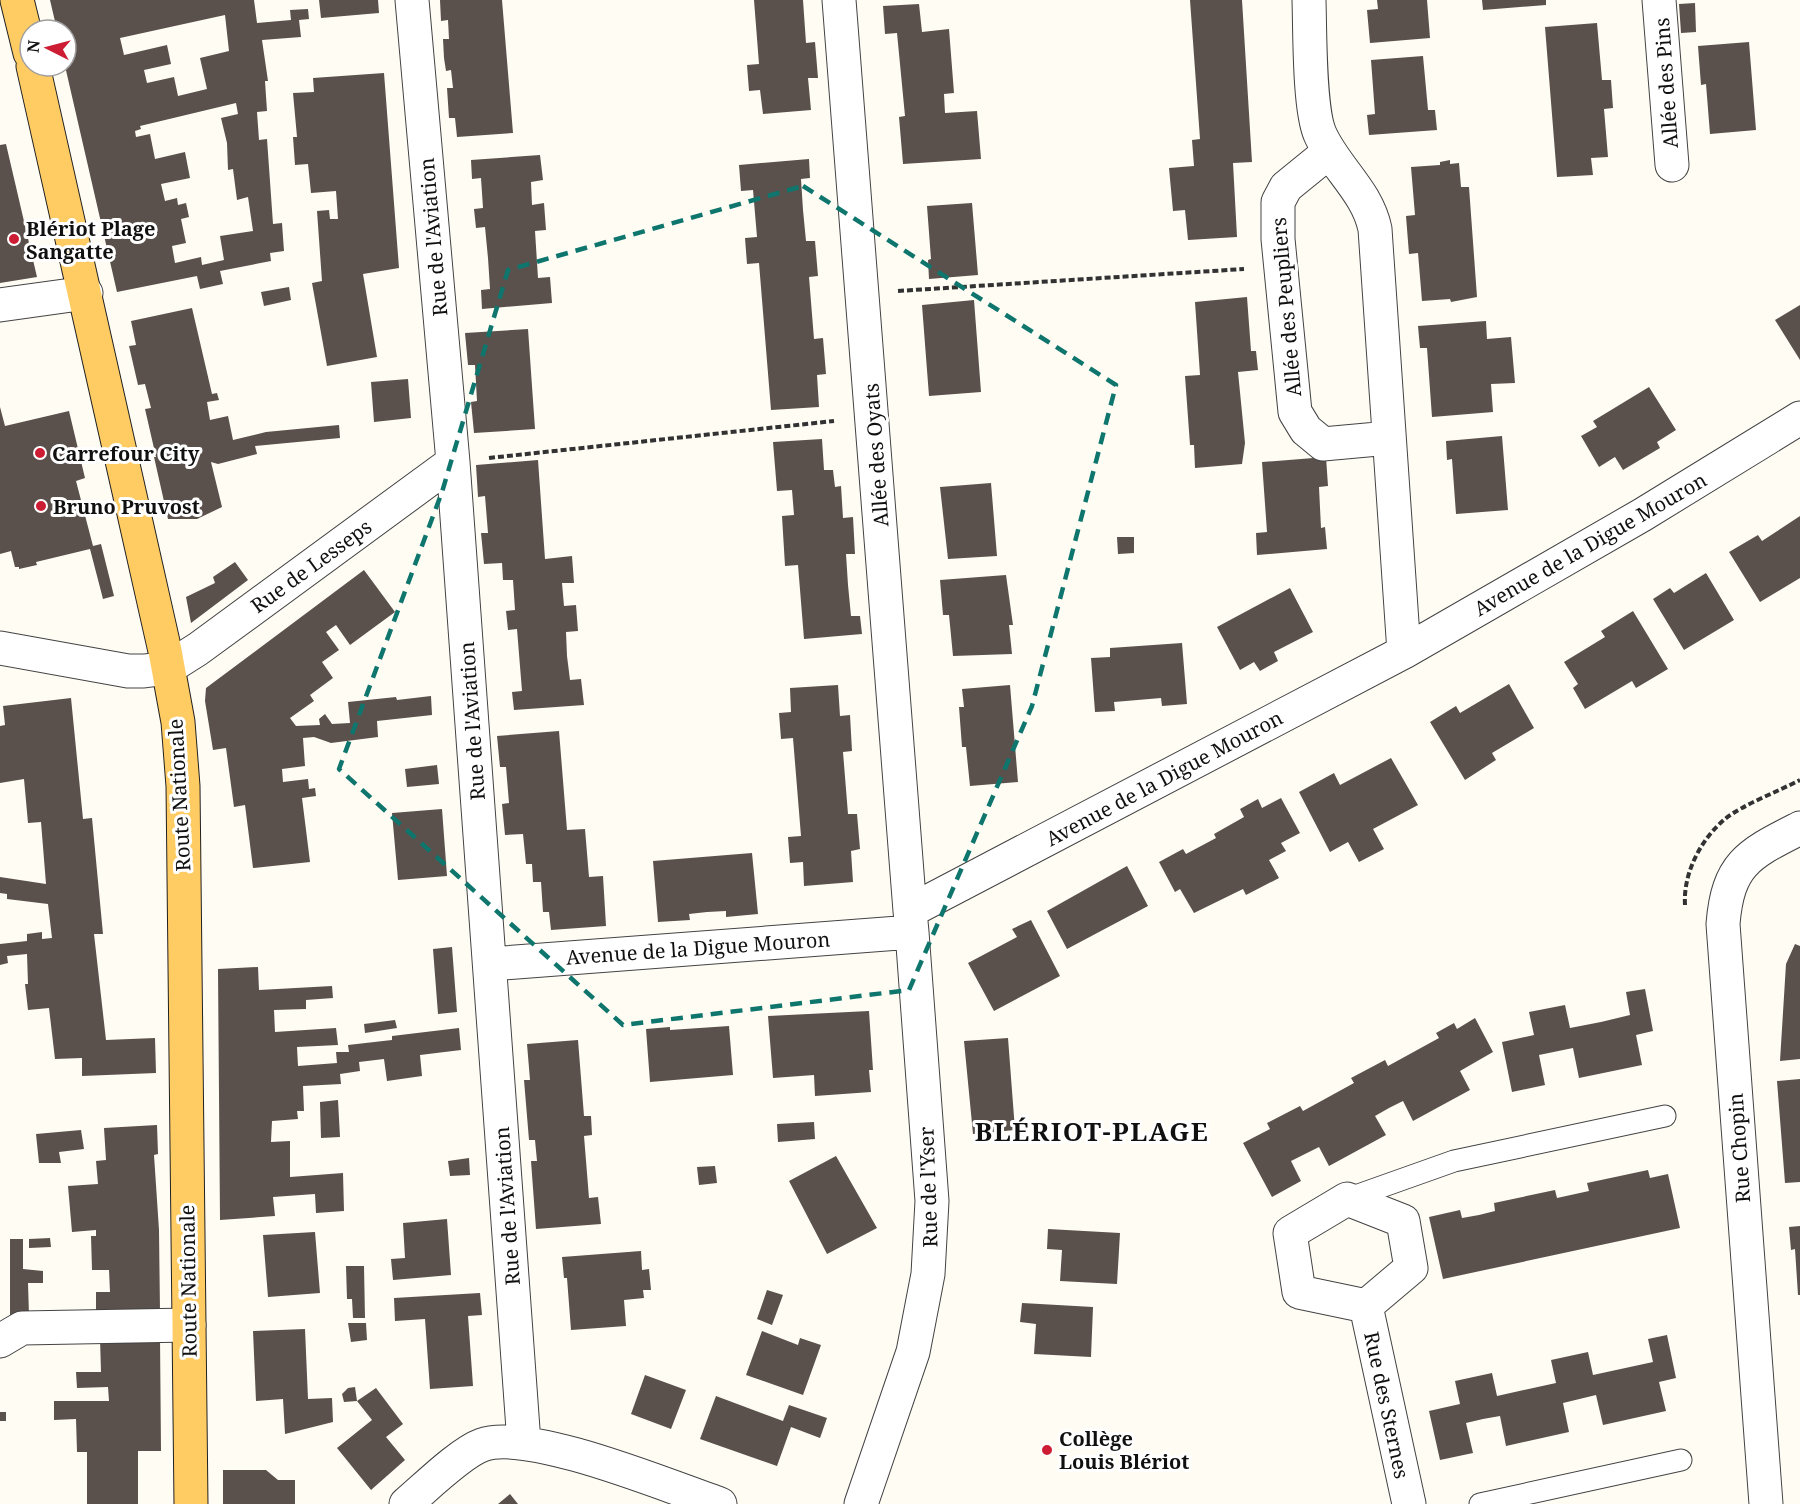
<svg xmlns="http://www.w3.org/2000/svg" width="1800" height="1504" font-family="'Noto Serif',serif">
  <style>
    .building { fill: #5a504c; fill-rule: evenodd }
    .lines { fill: none; stroke-linecap: round; stroke-linejoin: round }
    .lane-casing { stroke: #434343; stroke-width: 23 }
    .street-casing { stroke: #434343; stroke-width: 35 }
    .primary-casing { stroke: #212121; stroke-width: 35 }
    .path { stroke: #323232; stroke-width: 4; stroke-dasharray: 6 3; stroke-linecap: butt }
    .lane { stroke: #fff; stroke-width: 21 }
    .street { stroke: #fff; stroke-width: 33 }
    .primary { stroke: #ffcc64; stroke-width: 33 }
    .marked { fill: none; stroke: #0f766e; stroke-width: 4.5; stroke-dasharray: 12 8; stroke-linejoin: round }
    .poi-dot { fill: #cc1d34; stroke: #fff; stroke-width: 2 }
    .labels { text-anchor: middle; dominant-baseline: central; stroke-width: 6; stroke-linejoin: round; paint-order: stroke }
    .street-label { font-size: 20px; fill: #101010; stroke: #fff }
    .poi-label { font-size: 20px; font-weight: bold; fill: #101010; stroke: #fff; text-anchor: start }
    .district-label { font-size: 26px; font-weight: bold; letter-spacing: 1.5px; fill: #101010; stroke: #fff }
  </style>
  <rect width="100%" height="100%" fill="#fffcf4"/>
  <path class="building" d="M50 0H254L257 23 291 20 290 10 308 9 309 19 299 20 301 37 262 40 268 81H265L267 111 257 112 259 140 267 139 273 224 282 223 284 251 270 253 271 261 220 271 223 284 200 289 197 276 117 292 65 66 66 30H57ZM225 15 229 51 200 58 207 89 178 96 174 77 147 83 144 70 171 64 167 45 124 55 120 38ZM236 103 238 114 221 118 227 143 228 170 233 169 237 200 248 197 253 231 220 236 224 260 202 265 201 257 175 263 172 246 186 243 181 219 189 217 186 203 178 205 177 198 165 201 161 184 190 178 185 152 155 159 150 134 136 137 135 131 141 129 140 126Z
    M319 0H378L379 13 321 18Z
    M440 0H502L513 133 457 137 455 118H449L447 88H453L451 70 446 71 444 58 443 39H449L448 20 441 21Z
    M754 0H803L806 43 815 42 818 78H808L811 110 763 114 760 90 749 91 747 65 759 64Z
    M1190 0H1242L1252 162 1233 163 1237 237 1188 240 1185 210 1173 211 1169 168 1194 166 1192 140 1200 139Z
    M1377 0H1427L1430 38 1370 43 1367 10 1378 9Z
    M1482 0H1546V5L1483 10Z
    M1695 3 1696 32 1681 33 1679 4Z
    M919 4 922 32 949 29 954 93 944 94 945 113 977 111 981 159 903 164 899 117 905 116 897 33 885 34 883 6Z
    M1597 23 1602 80H1611L1613 108 1604 109 1608 157 1591 158 1593 175 1557 177 1545 27Z
    M1749 42 1756 130 1710 134 1706 84 1701 85 1698 46Z
    M1423 56 1428 110H1435L1437 130 1369 135 1367 115 1375 114 1371 60Z
    M384 73 399 268 363 274 377 357 327 366 312 283 322 281 317 211 329 210 330 219H338L336 191 311 193 308 164 295 165 293 137H297L293 93 314 92 313 78Z
    M6 144 37 277 0 283V145Z
    M540 155 543 180 531 182 532 205 544 203 546 230 535 231 538 278 550 277 552 303 482 309 481 290 490 289 488 258 485 227 476 228 474 209 483 208 481 178 472 179 471 160Z
    M809 159 810 178 801 179 803 210 806 241H815L818 276 809 277 814 339 823 338 826 374 817 375 819 407 771 410 759 263 747 264 745 238 757 237 753 190 741 191 739 165Z
    M1450 160V164L1459 163 1461 187H1469L1477 297 1451 302 1450 299 1422 301 1418 253 1409 254 1406 216 1415 215 1411 167 1440 165V162Z
    M972 203 978 275 929 279 928 260 931 259 927 206Z
    M289 287 291 300 264 306 261 292Z
    M1247 297 1251 351H1256L1258 370 1238 372 1245 443 1242 464 1195 468 1194 445H1190L1185 376 1200 375 1195 302Z
    M974 300 981 392 929 396 922 305Z
    M1800 305V360L1775 320Z
    M192 308 212 394 217 393 219 400 207 402 210 420 228 416 233 440 266 432 339 425 340 438 255 446 257 454 218 464 211 462 222 507 197 519H168L154 457H156L145 409 151 408 145 384 138 385 129 346 136 345 131 321Z
    M1486 321 1487 339 1511 337 1515 383 1491 384 1493 412 1432 417 1427 348H1420L1418 326Z
    M528 329 535 429 474 433 471 402 477 401 475 365H468L465 333Z
    M408 379 411 418 374 422 371 382Z
    M1649 387 1676 430 1657 442 1660 448 1623 470 1615 457 1599 467 1581 436 1597 427 1593 421Z
    M0 407 5 426 69 411 85 478 76 481 93 546 101 544 114 596 103 599 90 549 36 562 37 565 19 569V567H15L11 551 0 554Z
    M1502 436 1508 510 1456 514 1452 459 1447 460 1446 441Z
    M822 439 824 470H833L835 487 841 486 843 518 853 517 855 554H846L848 585 851 616H860L862 634 804 639 798 565 785 566 782 516 794 515 792 490 777 491 773 442Z
    M1326 457 1328 486 1319 487 1321 528 1325 527 1327 549 1257 555 1256 533 1267 532 1262 462Z
    M538 460 545 559 572 556 574 583H562L564 606 576 605 578 631 566 632 567 656 570 680 581 679 584 705 514 710 512 692 522 691 517 629 508 630 506 611 515 610 513 580H503L502 563 484 564 481 533H488L485 496 478 497 476 465Z
    M991 483 997 556 948 559 940 487Z
    M1800 516V578L1760 602 1729 552 1758 535 1762 541Z
    M1117 537H1134V553L1118 554Z
    M235 562 248 580 191 623 186 597 215 583 213 577Z
    M364 570 395 612 350 645 336 625 326 632 339 650 322 662 333 678 310 695 314 701 290 718 296 726 320 725 319 719 325 714 332 724 350 723 348 702 396 697 397 700 431 696 432 715 377 721 378 737 331 743 314 737 303 738 305 766 282 769 283 782 308 779 309 789 315 788 316 796 302 798 310 862 253 868 245 805 234 807 226 748 213 750 205 701 206 688Z
    M1706 573 1734 620 1684 650 1653 599 1670 588 1674 593Z
    M1006 575 1013 625H1009L1012 654 953 656 949 615H943L940 580Z
    M1290 588 1313 632 1274 652 1278 661 1260 671 1254 662 1240 670 1217 627Z
    M1633 611 1668 669 1636 688 1632 681 1585 709 1573 688 1578 684 1564 662 1605 637 1601 631Z
    M1182 643 1187 704 1162 706 1161 698 1114 702 1115 711 1095 712 1091 658 1110 657V648Z
    M1509 684 1534 728 1492 753 1496 760 1465 780 1430 722 1456 706 1460 713Z
    M838 685 840 716 850 715 852 751 843 752 848 814H857L860 849 851 851 853 882 804 886 803 862 790 863 788 837 801 836 793 738 781 739 779 713 791 712 790 688Z
    M1010 685 1018 782 970 786 966 747H962L959 707H964L962 689Z
    M71 698 83 819 92 818 103 934H94L106 1040 155 1038 156 1073 82 1076V1058L55 1059 49 1008 28 1010 25 984H28L27 954 7 956 8 963 0 965V944L27 941V934L42 932V939L52 938 48 904 7 899V894L0 893V877L46 884 41 822 28 823 24 779 0 783V726L5 725 3 706Z
    M559 731 567 830 585 829 589 877 603 876 606 926 551 930 549 912H543L541 882H533L532 864H526L523 834 505 835 502 804 509 803 506 767H500L497 736Z
    M1391 758 1418 805 1373 829 1384 849 1359 862 1348 842 1330 852 1299 792 1334 773 1340 785Z
    M437 765 439 784 407 787 405 769Z
    M1281 798 1300 833 1281 843 1286 851 1269 860 1279 878 1246 895 1243 889 1194 913 1180 889 1175 892 1159 862 1183 849 1186 854 1216 838 1214 834 1244 817 1240 809 1258 799 1262 808Z
    M442 809 447 876 398 880 392 813Z
    M752 853 758 914 726 917V911L707 912 689 914 690 920 658 922 653 861Z
    M1127 866 1148 906 1067 949 1047 911Z
    M1031 920 1060 976 994 1011 968 963 1017 937 1012 929Z
    M1795 944 1800 946V1059L1780 1061 1786 964Z
    M452 947 457 1012 438 1014 433 949Z
    M258 967 259 990 332 986 333 998 306 1000V1009L274 1010 275 1032 336 1028 338 1045 297 1047 298 1066 337 1063 336 1052H349L348 1045 392 1040V1036L459 1028 461 1050 420 1055 422 1076 387 1081 384 1059 359 1062 360 1071 340 1074 341 1084 303 1086 304 1111H297L298 1119 272 1121 271 1142 290 1141V1177L343 1173 344 1211 316 1213 315 1194 273 1197 275 1216 220 1220 218 969Z
    M1645 989 1653 1031 1636 1035 1642 1065 1579 1078 1573 1048 1539 1055 1545 1085 1512 1092 1502 1042 1534 1035 1529 1012 1565 1005 1570 1028 1601 1022 1630 1015 1626 992Z
    M869 1011 873 1070H869L871 1092 815 1096 814 1075 773 1078 768 1016Z
    M1475 1018 1493 1052 1460 1071 1470 1090 1413 1121 1403 1101 1389 1108 1375 1116 1386 1135 1329 1166 1319 1147 1291 1161 1301 1181 1272 1197 1243 1143 1270 1129 1267 1123 1300 1106 1303 1111 1354 1083 1351 1078 1385 1060 1388 1066 1439 1038 1436 1033 1454 1023 1457 1029Z
    M395 1020 397 1028 365 1033 364 1024Z
    M729 1026 733 1075 650 1082 646 1029 670 1027V1030Z
    M1008 1038 1015 1130 973 1134 964 1041Z
    M578 1040 584 1116H591L592 1135 584 1136 589 1198 598 1197 601 1224 536 1229 531 1161H537L535 1140H529L524 1080H530L527 1044Z
    M1800 1079V1182L1785 1183 1777 1081Z
    M338 1100 340 1137 321 1138 320 1102Z
    M814 1122 815 1139 778 1142 777 1124Z
    M157 1125 158 1154 154 1155 159 1230 160 1312 96 1313V1292H110L109 1270H92L91 1236H96V1230L72 1232 68 1186 98 1184 96 1161 106 1160 104 1128Z
    M81 1130 84 1149 59 1152 61 1163H39L36 1134Z
    M836 1156 877 1228 827 1254 789 1181Z
    M469 1158 470 1175 450 1176 448 1161Z
    M715 1166 717 1183 699 1185 697 1167Z
    M1648 1170 1650 1178 1668 1174 1680 1228 1443 1279 1429 1217 1460 1210 1462 1218 1479 1215 1495 1211 1494 1203 1555 1190 1557 1198 1589 1191 1587 1183Z
    M447 1219 451 1275 393 1280 391 1259 405 1258 403 1223Z
    M1800 1226V1295H1798L1795 1249 1791 1250 1789 1227Z
    M1048 1229 1120 1233 1117 1284 1060 1281 1062 1250 1047 1249Z
    M315 1232 320 1293 268 1297 263 1235Z
    M50 1238 51 1247 29 1248V1239Z
    M10 1239H23V1269L43 1271V1283H28L29 1315H10Z
    M641 1251 642 1270 649 1269 651 1290H643L644 1298 624 1300 626 1326 571 1330 567 1278H564L562 1257Z
    M346 1266H364L365 1318H353L352 1299H347Z
    M767 1290 783 1295 772 1325 757 1319Z
    M480 1293 482 1315 468 1316 473 1386 430 1389 425 1319 395 1321 394 1298Z
    M1022 1303 1093 1307 1091 1357 1034 1354 1036 1324 1020 1322Z
    M348 1323H366L367 1340 351 1342Z
    M305 1329 308 1399 332 1398 333 1422 285 1434 283 1399 256 1401 253 1331Z
    M762 1331 798 1345 800 1338 821 1345 803 1395 746 1375Z
    M1667 1335 1676 1378 1659 1382 1666 1411 1603 1425 1596 1395 1563 1403 1569 1432 1506 1446 1500 1416 1483 1419 1466 1423 1473 1453 1440 1460 1429 1411 1460 1404 1455 1381 1492 1373 1497 1396 1556 1383 1551 1360 1588 1352 1593 1375 1653 1362 1648 1339Z
    M160 1337 161 1451H138V1504H87V1452H77L76 1419 54 1420V1401H109L108 1387 77 1388 76 1372H101L100 1339Z
    M645 1375 686 1390 671 1429 631 1414Z
    M355 1387 357 1401 376 1388 403 1424 386 1437 405 1460 371 1490 337 1448 372 1420 357 1401 344 1402 342 1394 348 1388Z
    M716 1396 783 1421 789 1405 827 1418 820 1438 791 1427 777 1466 700 1439Z
    M0 1412H6V1421H0Z
    M223 1470H266L278 1480H295V1504H223Z
    M510 1494 518 1504H498Z"/>
  <g class="lines">
    <g class="lane-casing">
      <path id="lane" d="M1347 1199 1454 1161 1665 1116
        M1480 1504 1681 1460"/>
    </g>
    <g class="street-casing">
      <path id="street" d="M412 0 453 462 524 1443
        M839 0 910 911
        M1309 0C1310 31 1309 109 1320 134 1335 168 1367 191 1375 229L1404 652
        M1659 0 1672 165
        M1329 152 1286 187 1278 202V239L1295 412 1306 430 1323 444 1389 438
        M0 305 86 293
        M0 648 128 671H144L168 668 198 649 453 462
        M490 964 912 932 910 911 1404 652 1642 515 1800 418
        M1347 1199 1403 1221 1411 1268 1366 1306 1299 1292 1290 1233Z
        M1366 1306 1409 1504
        M0 1341 22 1328 189 1325
        M406 1504C425 1488 460 1453 482 1445 529 1428 670 1487 720 1504
        M861 1504 913 1352 928 1274 932 1201 912 932
        M1766 1504 1723 924C1728 863 1749 854 1800 828"/>
    </g>
    <g class="primary-casing">
      <path id="primary" d="M17 0 30 53
        M33 66 165 651 178 722 183 786 191 1504"/>
    </g>
    <path class="path" d="M898 291 1244 269
      M489 458 834 421
      M1685 905C1683 873 1701 839 1725 819 1742 805 1779 791 1800 780"/>
    <use href="#lane" class="lane"/>
    <use href="#street" class="street"/>
    <use href="#primary" class="primary"/>
  </g>
  <path class="marked" d="M803 186 1116 385 1032 706 909 990 623 1025 339 769 442 492 508 270Z"/>
  <g class="poi-dot">
    <circle cx="14" cy="239" r="6"/>
    <circle cx="40" cy="453" r="6"/>
    <circle cx="41" cy="506" r="6"/>
    <circle cx="1047" cy="1450" r="6"/>
  </g>
  <g class="labels">
    <g class="street-label">
      <text transform="translate(1666 83) rotate(-94)">Allée des Pins</text>
      <text transform="translate(433 237) rotate(-95)">Rue de l'Aviation</text>
      <text transform="translate(1286 307) rotate(-95)">Allée des Peupliers</text>
      <text transform="translate(876 455) rotate(-94)">Allée des Oyats</text>
      <text transform="translate(1590 544) rotate(-30)">Avenue de la Digue Mouron</text>
      <text transform="translate(311 566) rotate(-36)">Rue de Lesseps</text>
      <text transform="translate(472 721) rotate(-94)">Rue de l'Aviation</text>
      <text transform="translate(1164 778) rotate(-28)">Avenue de la Digue Mouron</text>
      <text transform="translate(179 795) rotate(-93)">Route Nationale</text>
      <text transform="translate(698 948) rotate(-4)">Avenue de la Digue Mouron</text>
      <text transform="translate(1739 1148) rotate(-94)">Rue Chopin</text>
      <text transform="translate(928 1187) rotate(-92)">Rue de l'Yser</text>
      <text transform="translate(507 1206) rotate(-94)">Rue de l'Aviation</text>
      <text transform="translate(188 1281) rotate(-91)">Route Nationale</text>
      <text transform="translate(1387 1405) rotate(78)">Rue des Sternes</text>
    </g>
    <g class="poi-label">
      <text x="26" y="228">Blériot Plage<tspan x="26" dy="23">Sangatte</tspan></text>
      <text x="52" y="453">Carrefour City</text>
      <text x="53" y="506">Bruno Pruvost</text>
      <text x="1059" y="1438">Collège<tspan x="1059" dy="23">Louis Blériot</tspan></text>
    </g>
    <g class="district-label">
      <text x="1092" y="1131">BLÉRIOT-PLAGE</text>
    </g>
  </g>
  <g transform="translate(48 48) rotate(276)"><circle r="28" fill="#ffffff" stroke="#9f9f9f" stroke-width="1.5"/>
  <path d="M0-4.5L10 22L0 15L-10 22Z" fill="#cc1d34"/>
  <text y="-9" font-size="16" font-weight="bold" text-anchor="middle" fill="#101010">N</text>
  </g>
</svg>
